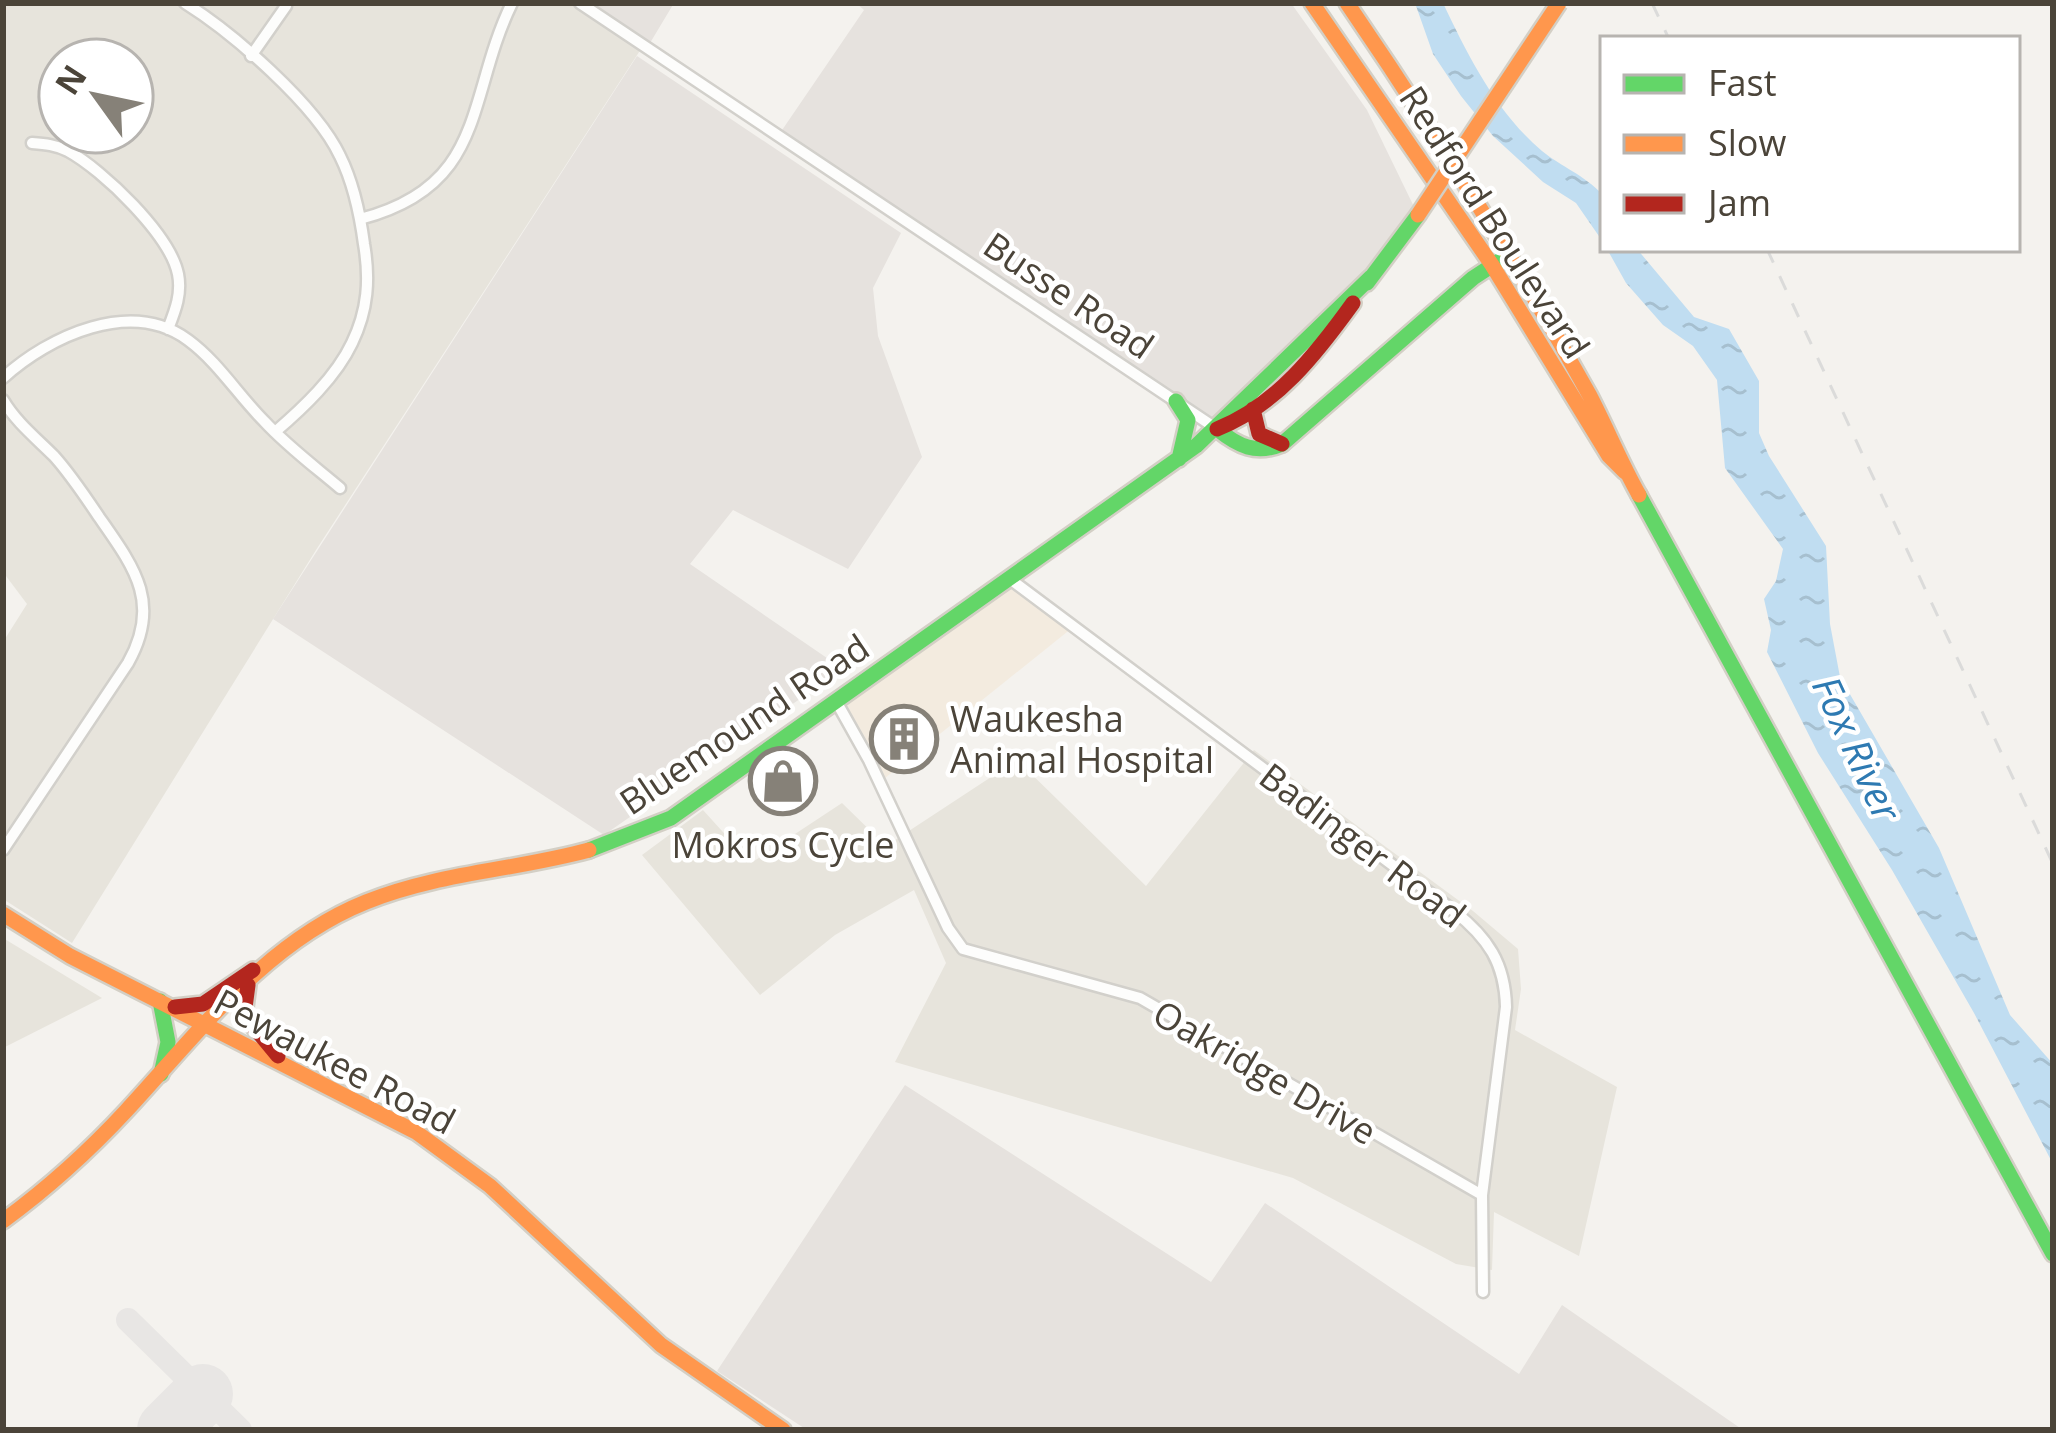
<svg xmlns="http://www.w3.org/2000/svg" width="2056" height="1433" font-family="'Open Sans',sans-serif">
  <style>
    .residential { fill: #e7e4dc; fill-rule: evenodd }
    .commercial { fill: #f3ebdf }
    .industrial { fill: #e6e2de }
    .water { fill: url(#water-ripples) }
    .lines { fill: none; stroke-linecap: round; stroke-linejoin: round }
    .taxiway { stroke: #e8e6e4; stroke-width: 24 }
    .runway { stroke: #e8e6e4; stroke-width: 60 }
    .street-casing { stroke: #d2d0cb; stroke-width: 15 }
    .fast-casing { stroke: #d3cfc5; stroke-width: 20 }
    .slow-casing { stroke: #d3cfc5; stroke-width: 20 }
    .jam-casing { stroke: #d3cfc5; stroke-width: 20 }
    .street { stroke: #fdfdfc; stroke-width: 10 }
    .fast { stroke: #63d668; stroke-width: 15 }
    .slow { stroke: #ff974d; stroke-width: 15 }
    .jam { stroke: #b3261e; stroke-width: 15 }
    .rail { stroke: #dbdbda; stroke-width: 3; stroke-dasharray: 15 15; stroke-linecap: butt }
    .slow-bridge-casing { stroke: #d3cfc5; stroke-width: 20; stroke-linecap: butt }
    .slow-bridge { stroke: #ff974d; stroke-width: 15 }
    .labels { text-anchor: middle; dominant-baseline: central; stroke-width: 9; stroke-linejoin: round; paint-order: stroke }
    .street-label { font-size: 36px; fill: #4b4439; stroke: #fff }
    .poi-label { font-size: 36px; fill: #4b4439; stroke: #fff; text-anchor: start }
    .water-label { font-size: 39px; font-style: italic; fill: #2e7ab2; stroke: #fff }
  </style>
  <defs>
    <pattern id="water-ripples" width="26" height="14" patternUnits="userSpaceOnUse" patternTransform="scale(3)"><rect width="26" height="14" fill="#c0ddf1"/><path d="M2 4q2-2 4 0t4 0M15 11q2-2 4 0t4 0" fill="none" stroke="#a6bfcf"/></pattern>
  </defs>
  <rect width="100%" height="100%" fill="#f4f2ee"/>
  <path class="residential" d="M3 3H571L641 49 316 550 72 943 3 899V642L27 604 3 572ZM60 60H132V132H60Z
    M1254 750 1473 911 1518 949 1521 989 1515 1030 1617 1087 1579 1256 1494 1212 1492 1270 1456 1264 1293 1178 895 1062 946 963 914 890 835 935 760 995 642 855 703 810 751 863 842 803 886 846 1017 760 1146 886Z
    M3 938 102 998 3 1048Z"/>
  <path class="commercial" d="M1010 579 1072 628 880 782 836 701Z"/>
  <path class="industrial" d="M580 3H674L647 48Z
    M856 3H1291L1367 110 1418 215 1399 242 1217 429 778 136 864 10Z
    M637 56 901 233 873 288 878 336 922 457 848 569 733 510 690 564 843 669 604 835 273 619Z
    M905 1085 1211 1282 1265 1203 1519 1374 1562 1305 1743 1430H807L717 1371Z"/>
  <path class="water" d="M1415 3H1443C1468 56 1497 113 1542 151 1563 168 1583 174 1603 195V242L1576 203 1543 182 1493 136 1461 96 1433 54Z
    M1607 249H1637L1694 317 1729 329 1759 381V433L1769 456 1826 546 1830 624 1840 677 1939 848 2010 1015 2053 1064V1164L1974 1013 1892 870 1818 753 1767 652 1771 630 1764 599 1776 581 1783 549 1725 468 1717 380 1693 346 1663 325 1626 283Z"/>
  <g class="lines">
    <path class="taxiway" d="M128 1320 240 1430"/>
    <path class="runway" d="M167 1430 203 1394"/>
    <g class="street-casing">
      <path id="street" d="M185 3C233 33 316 105 340 156 354 184 360 214 364 244 370 279 368 310 352 343 336 377 303 408 275 432
        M580 3 1217 429
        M251 56 286 6
        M32 143C45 144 56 145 68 151 103 170 170 235 178 274 182 294 175 311 168 329
        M360 219C488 186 466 97 512 3
        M3 378C49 336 131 298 188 340 218 362 238 395 264 421 287 446 314 466 340 488
        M3 400C16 422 36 438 54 456 71 475 85 496 99 517 134 567 162 603 128 663L3 850
        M1010 579 1454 911C1488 938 1505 963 1506 1007L1482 1195 1483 1292
        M836 701 869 760 948 928 963 949 1140 998 1482 1195"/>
    </g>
    <g class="fast-casing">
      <path id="fast" d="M1367 283 1418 215
        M1176 401 1188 420 1179 459
        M1217 429C1238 446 1256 455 1282 444L1473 278 1499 261
        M1639 495 2053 1254
        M589 850 671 818 1196 446 1371 277
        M160 1001 168 1042 161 1074"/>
    </g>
    <g class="slow-casing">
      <path id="slow" d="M1312 3 1492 265 1609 456 1625 472
        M1347 3C1434 130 1515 261 1590 396 1607 429 1621 463 1639 495
        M3 914 70 956 416 1132 490 1186 661 1345 783 1430
        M3 1221C48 1188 88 1152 126 1111 197 1034 266 942 366 902 437 873 516 870 589 850"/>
    </g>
    <g class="jam-casing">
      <path id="jam" d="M1253 409 1259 434 1282 444
        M1217 429C1276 406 1317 353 1353 303
        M248 985 244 1015 278 1056
        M175 1007 203 1004 253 970"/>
    </g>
    <use href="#street" class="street"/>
    <use href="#fast" class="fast"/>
    <use href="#slow" class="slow"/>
    <use href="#jam" class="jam"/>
    <path class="rail" d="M1652 3 1669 39
      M1767 249 2053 864"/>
    <g class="slow-bridge-casing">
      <path id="slow-bridge" d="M1418 215 1559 3"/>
    </g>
    <use href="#slow-bridge" class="slow-bridge"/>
  </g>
  <defs>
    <g id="building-ring" transform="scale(3.45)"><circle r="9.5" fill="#fff" stroke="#868178" stroke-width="1.5"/><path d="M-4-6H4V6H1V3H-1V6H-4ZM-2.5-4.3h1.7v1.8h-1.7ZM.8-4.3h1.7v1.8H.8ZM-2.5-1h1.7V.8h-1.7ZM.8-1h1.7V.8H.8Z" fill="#868178"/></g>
    <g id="shop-ring" transform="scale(3.45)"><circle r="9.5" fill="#fff" stroke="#868178" stroke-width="1.5"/><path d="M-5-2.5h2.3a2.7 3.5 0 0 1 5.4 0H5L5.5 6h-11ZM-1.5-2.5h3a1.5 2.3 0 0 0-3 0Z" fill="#868178"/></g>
  </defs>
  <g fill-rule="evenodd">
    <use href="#building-ring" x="904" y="739"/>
    <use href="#shop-ring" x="783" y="781"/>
  </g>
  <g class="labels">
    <g class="street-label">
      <text transform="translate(1495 222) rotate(57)">Redford Boulevard</text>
      <text transform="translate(1069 295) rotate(34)">Busse Road</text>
      <text transform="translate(744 724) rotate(-34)">Bluemound Road</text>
      <text transform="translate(1363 845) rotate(37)">Badinger Road</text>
      <text transform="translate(335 1061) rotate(28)">Pewaukee Road</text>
      <text transform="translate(1265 1072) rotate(30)">Oakridge Drive</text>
    </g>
    <g class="poi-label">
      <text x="950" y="718">Waukesha<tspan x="950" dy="41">Animal Hospital</tspan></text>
      <text x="783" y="844" text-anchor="middle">Mokros Cycle</text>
    </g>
    <g class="water-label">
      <text transform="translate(1858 748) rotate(65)">Fox River</text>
    </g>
  </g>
  <rect width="2056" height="1433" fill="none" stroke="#4b4439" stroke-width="12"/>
  <rect x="1600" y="36" width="420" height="216" fill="#ffffff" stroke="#b7b4b0" stroke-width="3"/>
  <rect x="1624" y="75" width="60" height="18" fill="#63d668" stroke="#b7b4b0" stroke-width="3"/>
  <text x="1708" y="96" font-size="36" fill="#4b4439">Fast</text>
  <rect x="1624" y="135" width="60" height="18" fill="#ff974d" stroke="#b7b4b0" stroke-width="3"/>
  <text x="1708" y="156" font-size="36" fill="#4b4439">Slow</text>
  <rect x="1624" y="195" width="60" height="18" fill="#b3261e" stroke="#b7b4b0" stroke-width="3"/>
  <text x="1708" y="216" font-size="36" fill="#4b4439">Jam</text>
  <g transform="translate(96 96) rotate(303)"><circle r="57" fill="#ffffff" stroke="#b7b4b0" stroke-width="3"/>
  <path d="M0-9L21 45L0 30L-21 45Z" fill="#868178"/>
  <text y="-18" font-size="33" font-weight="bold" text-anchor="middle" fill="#4b4439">N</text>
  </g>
</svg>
